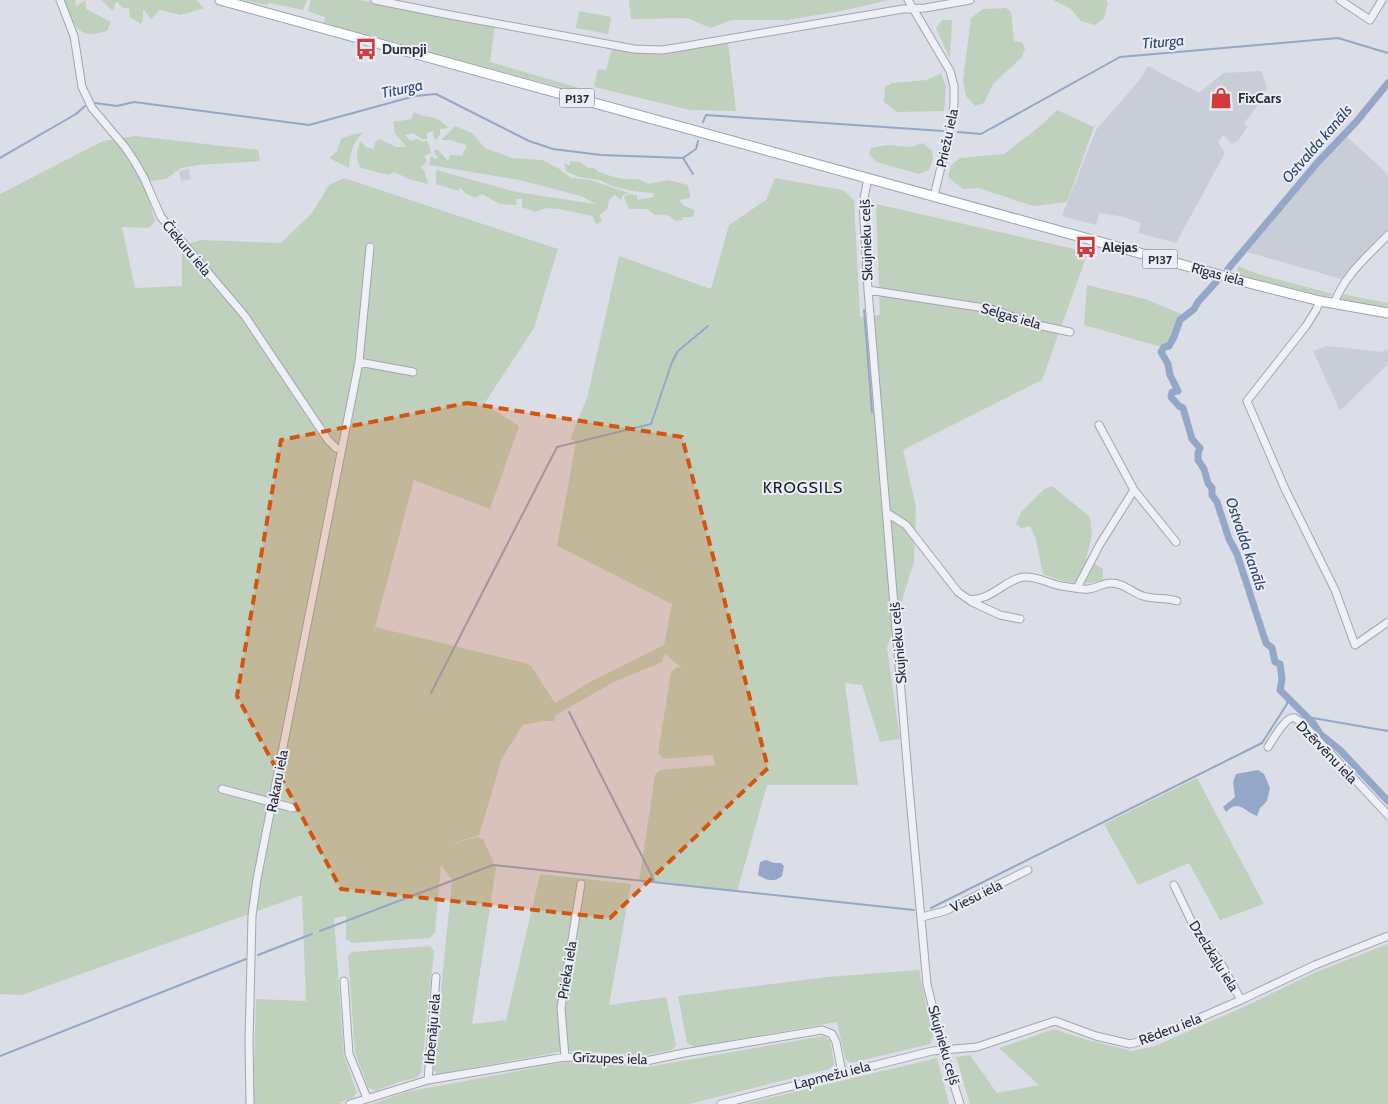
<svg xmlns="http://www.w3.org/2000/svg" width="1388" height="1104" font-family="Cabin,sans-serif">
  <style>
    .built { fill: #c9cdd8 }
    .green { fill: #bfd1bc }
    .water { fill: #94a7c8 }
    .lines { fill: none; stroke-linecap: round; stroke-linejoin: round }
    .stream { stroke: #94a7c8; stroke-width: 2 }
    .canal { stroke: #94a7c8; stroke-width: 7 }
    .minor-casing { stroke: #a1a5b0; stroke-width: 9 }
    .major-casing { stroke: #9aa1b2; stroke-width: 11 }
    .minor { stroke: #eef0f5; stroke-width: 7 }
    .major { stroke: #fff; stroke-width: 9 }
    .marked { fill: #d45411; fill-opacity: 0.2; stroke: #d45411; stroke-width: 4; stroke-dasharray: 10 6; stroke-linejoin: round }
    .labels { text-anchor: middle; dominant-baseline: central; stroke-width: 4; stroke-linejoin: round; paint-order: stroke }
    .shield { fill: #ebedf4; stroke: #606574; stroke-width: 1 }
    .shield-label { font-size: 12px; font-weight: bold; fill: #252b3d }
    .poi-label { font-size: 14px; font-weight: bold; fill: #252b3d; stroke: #ebedf4; text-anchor: start }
    .street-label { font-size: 14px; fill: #252b3d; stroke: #ebedf4 }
    .water-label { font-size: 15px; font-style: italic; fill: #2e4472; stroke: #ebedf4 }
    .quarter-label { font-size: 16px; letter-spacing: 1px; fill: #181c2d; stroke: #ebedf4 }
  </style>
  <rect width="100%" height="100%" fill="#dbdee6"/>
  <path class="built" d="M1148 66 1199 93 1223 73 1261 71 1267 87 1260 102 1244 123 1247 127 1238 141 1232 144 1223 135 1218 142 1225 153 1176 243 1138 233 1141 223 1124 217 1099 213 1096 225 1062 216 1096 130 1143 76Z
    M1346 136 1388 174V231L1341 279 1247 252 1319 164Z
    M189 169 191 179 181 181 179 171Z
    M1327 346 1383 352 1387 349 1388 351V364L1340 411 1313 351Z"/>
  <path class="green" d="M64 0H75L76 6 86 0V9L111 22 107 31C101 32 95 35 90 34 75 34 68 12 64 0Z
    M101 0H196L204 8 181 15 160 10 151 19 143 9V19L141 24 130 17 129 8H123L116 1 113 11Z
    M242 0H307L303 10 269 3 266 5Z
    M311 0H360L495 26 490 62 593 92 592 96 324 23 325 17 308 11Z
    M629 0H889L841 11 787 20H732L710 28 688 18 631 19Z
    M1053 0H1106L1108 3 1104 18 1095 25 1081 21 1071 9Z
    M1006 8 1011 12 1014 41 1022 42 1025 49 1021 58 993 84 984 103 975 106 966 96 963 80 971 18 983 9Z
    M579 11 611 17 608 34 576 28Z
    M942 20H952L950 59 936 28Z
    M728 43 736 111 690 110 594 87 598 69 606 70 612 49 658 54Z
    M941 73 946 87 944 111 897 112 884 102 885 87 892 83 927 80Z
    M1057 110 1094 127 1067 202 1033 206 979 188 963 189 948 177 951 165 960 158 1004 154 1039 127Z
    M414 112C428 120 437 113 448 128L440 129V135L435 140 433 134 434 131 427 133V139H422L413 133 405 135 411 141 417 139 424 142 426 140 430 147 431 153 424 156 427 161 423 166 420 167 424 170 428 184 408 179 395 172 388 175 361 168C355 158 357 152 360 141L366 147 374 149 375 142 380 139 396 147H406L395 133 393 122 411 119Z
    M455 126 472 133 485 148 512 158 542 160 558 168 571 178 590 180 629 193 623 195 621 200 614 195 609 201 607 209 600 215 602 222 596 224 592 216 559 209 546 208 535 212 522 207V199H516L517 205 500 204 482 194 475 198 465 193 460 187 459 191 436 184V170L516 192 596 204 581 196 519 180 429 165 431 156 436 159 438 158 434 151 437 149 448 161 450 155 462 156 467 145 450 140H441Z
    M363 133C352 142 350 155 349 168L329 158 337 151 341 139 354 134Z
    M135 136 258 150 260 161 199 165 181 168 166 179 144 182 155 221 149 228 122 227 135 288 182 286V246L200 240 281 243 312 213 329 185 344 178 558 249 534 328 484 404 519 426 490 509 414 480 375 627 525 663 531 666 555 703 592 681 664 645 672 604 557 546 576 442 570 439 587 398 619 256 711 289 729 225 766 200 775 178 843 190 854 200 860 317 880 315 876 204 1088 252 1042 380 903 450 916 507 914 562 887 648 900 739 880 742 862 685 845 683 858 785H767L737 892 639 881 655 775 660 770 715 765 713 755 664 759 658 754 671 672 677 667 682 668 665 654 662 662 614 682 556 715 554 721H543L523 725 502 758 479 835 446 846 477 837 483 839 496 868 472 1024 506 1020 540 874 631 884 609 1005 666 997 676 1045 672 1050 645 1055 565 1051 437 1074 433 1070 452 880 441 865 435 932 430 938 352 943 346 939V916L334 918 344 1056 357 1092 354 1097 339 1103 348 1104H255L253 1100 256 999 306 1001 302 895 22 995 0 994V194L103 141Z
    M923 143 932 151 933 159 929 170 919 174 876 162 869 153 871 148 887 145 912 147Z
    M570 161 580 162 590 169 592 167C603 176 626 181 639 179L648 184 668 180 688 185 690 198 679 200 684 206 695 210 693 217H683L682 220 675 221C669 214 664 214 655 215L647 209H629L624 197 629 194 637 195V200L654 197 653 193 633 191 615 187 599 180 579 177 567 172 564 163 570 166Z
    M1238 266 1258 274 1333 294 1328 297 1239 275 1237 273Z
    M1087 285 1145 299 1181 314 1165 348 1084 325Z
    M1342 294 1388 303V308L1346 302 1342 298Z
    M1052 486 1090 517 1092 535 1086 559 1103 569V580C1081 587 1063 582 1043 574L1036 540 1030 526 1021 528 1016 524 1021 512 1043 490Z
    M1197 778 1264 904 1220 920 1189 863 1138 885 1104 824Z
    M1388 944V1104H970L956 1057 970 1055 997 1093 1039 1085 999 1048 1054 1029 1084 1039 1132 1051 1155 1046 1248 1005 1316 972Z
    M430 946 434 951 421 1073 416 1078 402 1081 375 1091 368 1087 355 1053 348 956 352 952Z
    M919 970 933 1037 930 1044 851 1063 845 1059 837 1022 694 1047 687 1043 678 996 827 977Z
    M823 1036 830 1040 834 1064 829 1069 689 1104H372L406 1092 565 1062 647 1067Z
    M937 1058 949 1104H744Z"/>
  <path class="water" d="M1258 770 1264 774 1270 788 1267 801 1260 808 1257 816C1245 812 1239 798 1226 812L1223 807 1235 797 1233 782 1236 774Z
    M766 860 774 863H781L784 866 782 876C773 883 767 880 758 875L760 862Z"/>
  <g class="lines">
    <path class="stream" d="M95 103 117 106 134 102 309 125 415 96 436 94 529 141 553 149 601 155 683 158 696 149 698 141
      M703 122 706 115 943 131
      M958 132 981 134 1120 57 1338 38 1388 53
      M0 158 76 114 85 106
      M683 158 693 174
      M864 310 872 412
      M431 693 557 447 651 424 672 362 678 351 708 326
      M569 712 655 882
      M1307 717 1388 731
      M931 908 1262 743 1287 704V698
      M320 931 493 865 914 910
      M258 955 312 934
      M0 1056 246 959"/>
    <path class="canal" d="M1228 269 1317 163 1357 121 1388 83
      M1216 282 1198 302 1194 309 1180 320 1174 337 1169 346 1164 347 1161 352 1168 364 1170 375 1178 391 1172 392 1171 397 1179 406 1183 408 1192 439 1200 448 1198 453V460L1204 469 1208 483 1212 488V495L1217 502 1229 539 1237 554 1266 643 1272 648 1275 662 1280 664 1282 679 1280 690 1314 724 1320 734 1340 750 1388 801"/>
    <g class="minor-casing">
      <path id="minor" d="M60 0 74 36 82 87 92 108 125 147 135 162 144 178 161 217 245 316 328 440 336 448 341 449
        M375 0 445 14 634 49 662 50 675 48 903 9 925 8 970 0
        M908 0 950 71 954 86V104L952 121 934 196
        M1340 0 1370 20 1382 0
        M868 178 863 203 868 290 909 787 927 984 943 1050 960 1104
        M868 290 991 309 1033 324 1070 332
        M1320 301 1316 310 1306 326 1247 401 1285 489 1335 590 1355 645 1388 622
        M1334 304C1344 275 1368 256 1388 235
        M359 362 413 372
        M1099 425 1134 490 1176 542
        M887 513 906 525 958 592 972 602 1000 615 1020 619
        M1077 588 1100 544 1134 490
        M968 599C989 603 1007 578 1024 577 1038 576 1049 584 1062 586 1070 587 1081 590 1089 589 1096 588 1104 583 1111 583 1124 583 1131 592 1143 596 1155 600 1165 597 1177 601
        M1268 747C1273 740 1286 715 1295 718 1296 719 1302 723 1302 723L1388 815
        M222 789 293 808
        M1174 885 1197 933 1219 960 1241 1000
        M922 917 945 911 1028 870
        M344 981 349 1054 367 1098
        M565 1057 561 1008 581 884
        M428 1080 436 977
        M250 1104 249 1042 252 916 257 879 359 362 370 247
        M350 1104 428 1080 565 1057 646 1061 684 1053 822 1030 832 1034 836 1042 842 1073
        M721 1104 932 1051 977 1047 1055 1021 1096 1036 1130 1044 1153 1038 1241 1000 1315 965 1388 936"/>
    </g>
    <g class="major-casing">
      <path id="major" d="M220 0 1245 282 1320 301 1388 313"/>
    </g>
    <use href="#minor" class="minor"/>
    <use href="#major" class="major"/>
  </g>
  <path class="marked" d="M467 403 682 437 768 768 610 918 341 889 237 696 281 440Z"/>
  <defs>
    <g id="bus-bare" transform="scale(1.725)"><path d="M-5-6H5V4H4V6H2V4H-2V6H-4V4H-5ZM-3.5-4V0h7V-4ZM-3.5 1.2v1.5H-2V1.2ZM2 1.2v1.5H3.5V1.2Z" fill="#d23a3e" stroke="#ebedf4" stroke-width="2.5" paint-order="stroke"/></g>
    <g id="shop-bare" transform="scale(1.725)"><path d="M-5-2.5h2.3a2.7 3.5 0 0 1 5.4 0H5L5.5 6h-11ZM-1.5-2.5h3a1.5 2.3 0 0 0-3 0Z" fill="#d23a3e" stroke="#ebedf4" stroke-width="2.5" paint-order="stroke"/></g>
  </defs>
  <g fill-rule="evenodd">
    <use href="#bus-bare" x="366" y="49"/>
    <use href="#shop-bare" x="1221" y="98"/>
    <use href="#bus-bare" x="1086" y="247"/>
  </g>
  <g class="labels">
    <g class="shield">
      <rect x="559.5" y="88.5" width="35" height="19" rx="4"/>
      <rect x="1142.5" y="249.5" width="35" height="19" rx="4"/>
    </g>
    <g class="shield-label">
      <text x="577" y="98">P137</text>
      <text x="1160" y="259">P137</text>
    </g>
    <g class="poi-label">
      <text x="382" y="49">Dumpji</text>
      <text x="1238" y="98">FixCars</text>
      <text x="1102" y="247">Alejas</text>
    </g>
    <g class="street-label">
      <text transform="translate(947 138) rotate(-78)">Priežu iela</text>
      <text transform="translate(866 240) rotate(-92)">Skujnieku ceļš</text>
      <text transform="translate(187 248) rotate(50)">Čiekuru iela</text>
      <text transform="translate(1218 274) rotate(15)">Rīgas iela</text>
      <text transform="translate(1011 316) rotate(16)">Selgas iela</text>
      <text transform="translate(898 643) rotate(-95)">Skujnieku ceļš</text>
      <text transform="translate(1327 752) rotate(46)">Dzērvēnu iela</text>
      <text transform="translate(277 781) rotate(-79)">Rakaru iela</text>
      <text transform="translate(976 896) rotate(-26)">Viesu iela</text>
      <text transform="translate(1214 956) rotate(58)">Dzelzkaļu iela</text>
      <text transform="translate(567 970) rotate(-81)">Prieka iela</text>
      <text transform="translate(432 1029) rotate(-85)">Irbenāju iela</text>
      <text transform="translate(1170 1029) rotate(-21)">Rēderu iela</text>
      <text transform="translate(944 1045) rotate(74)">Skujnieku ceļš</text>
      <text transform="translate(610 1058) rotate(2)">Grīzupes iela</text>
      <text transform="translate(832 1075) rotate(-14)">Lapmežu iela</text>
    </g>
    <g class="water-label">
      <text transform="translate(1163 42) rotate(-5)">Titurga</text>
      <text transform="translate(402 89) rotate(-12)">Titurga</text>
      <text transform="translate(1317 144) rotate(-49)">Ostvalda kanāls</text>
      <text transform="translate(1246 544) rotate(71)">Ostvalda kanāls</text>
    </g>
    <g class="quarter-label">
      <text x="803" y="487">KROGSILS</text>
    </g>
  </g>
</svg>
